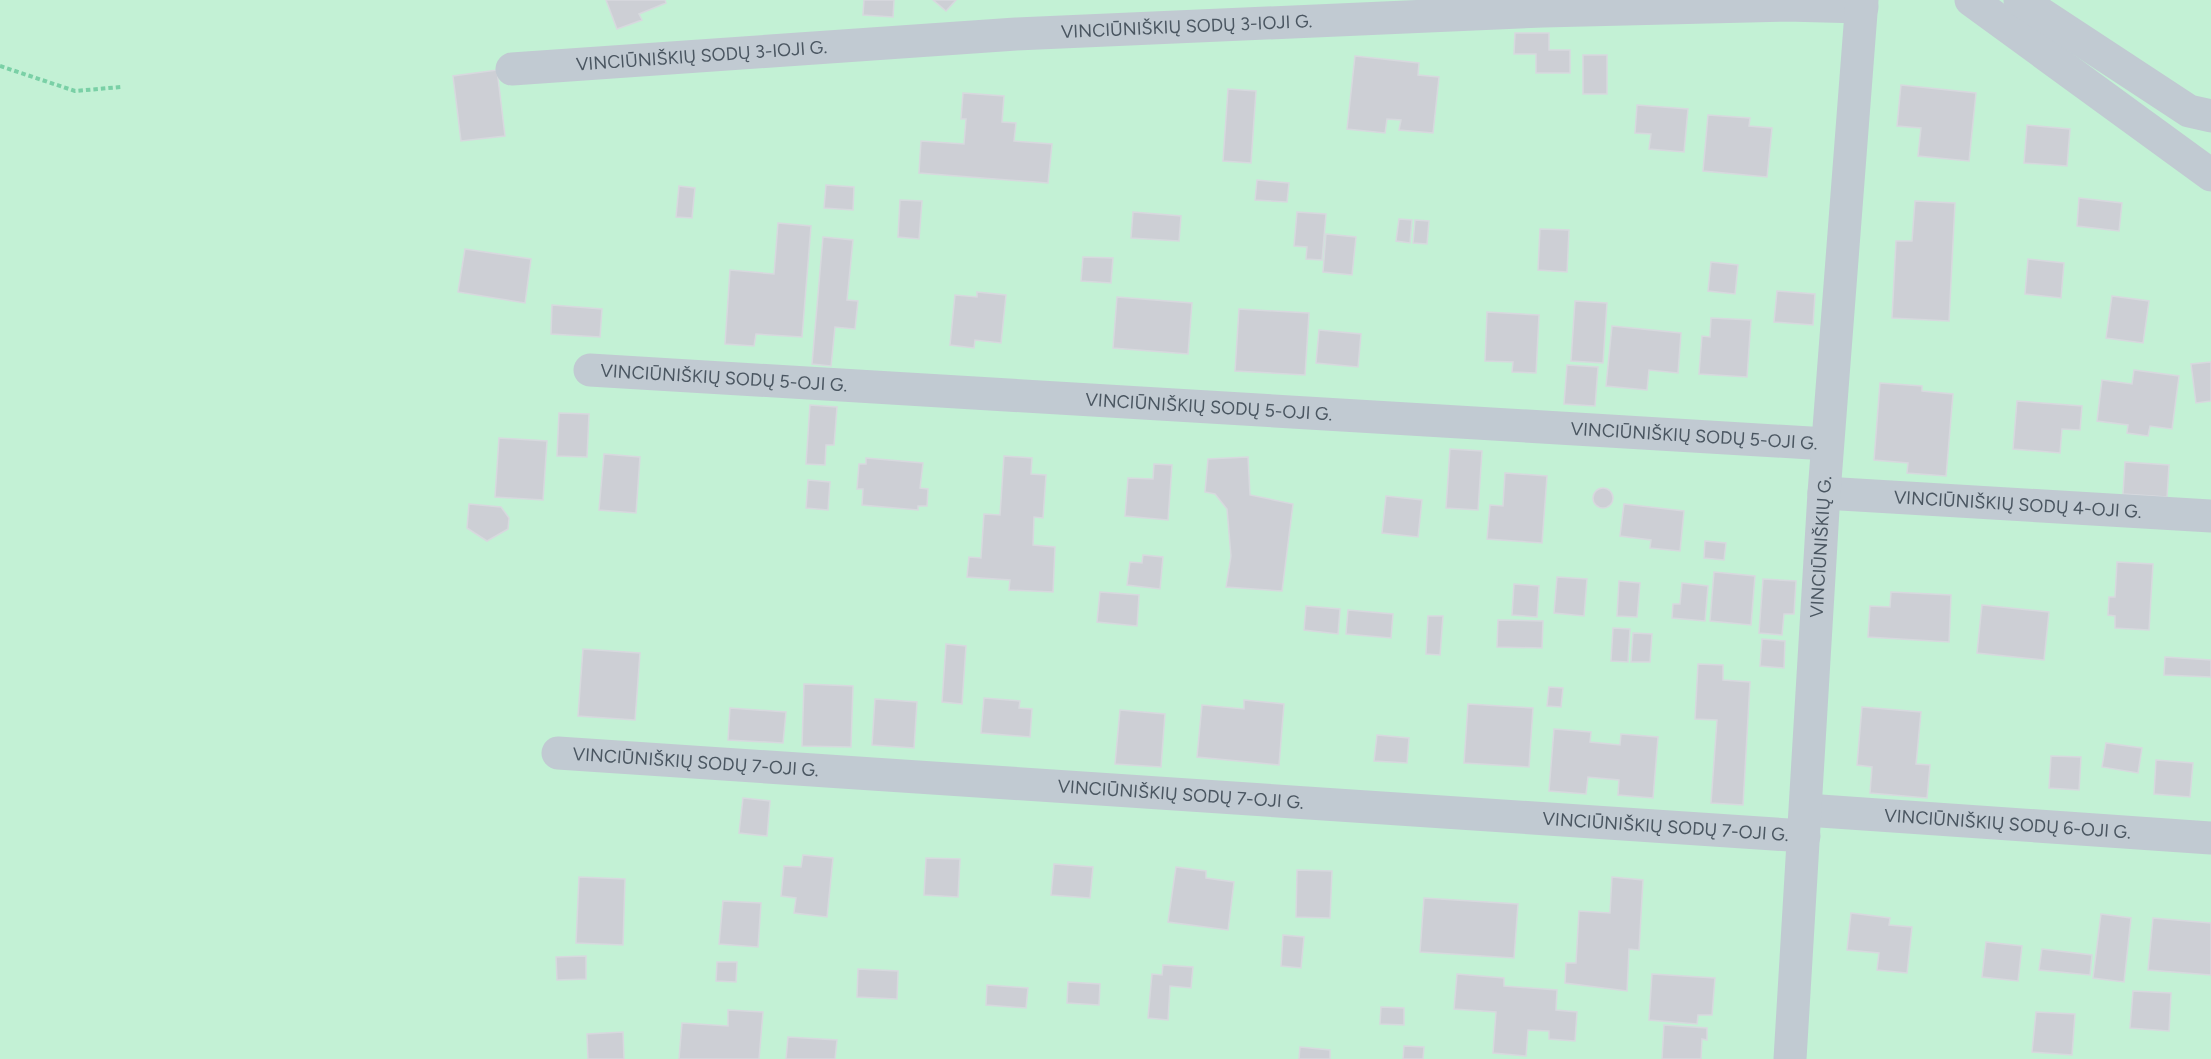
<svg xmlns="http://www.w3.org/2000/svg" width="2211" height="1059" font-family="Figtree,sans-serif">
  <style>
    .green { fill: #c3f1d5 }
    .building { fill: #cdcfd5; stroke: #d7d9de; stroke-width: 1.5 }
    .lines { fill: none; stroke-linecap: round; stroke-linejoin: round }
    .path { stroke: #7ad0a6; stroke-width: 4; stroke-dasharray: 4.5 3; stroke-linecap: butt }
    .minor { stroke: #c1cad2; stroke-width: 33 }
    .labels { text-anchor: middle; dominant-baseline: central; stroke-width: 4.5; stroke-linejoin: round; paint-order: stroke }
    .street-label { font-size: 18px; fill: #4a5661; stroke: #fff }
  </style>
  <rect width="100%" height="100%" fill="#f5f3f3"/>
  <path class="green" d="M0 0H2211V1059H0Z"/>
  <path class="building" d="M606 0H665L666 3 639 14 642 20 617 29Z
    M864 0H894L893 17 863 15Z
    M933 0H956L946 11Z
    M1515 33H1549V50H1570V73H1536V54H1514Z
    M1583 55H1607V94H1583Z
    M1355 56 1419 63 1418 75 1439 77 1433 133 1399 130 1401 120 1387 119 1385 133 1347 129Z
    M497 70 505 136 461 141 453 76Z
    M1901 85 1976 93 1969 161 1918 156 1921 128 1897 126Z
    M1228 89 1256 91 1251 163 1223 161Z
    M963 93 1004 96 1002 122 1016 123 1014 141 1052 144 1048 183 919 173 921 141 964 144 966 119H961Z
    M1637 105 1688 109 1684 152 1649 149 1651 134 1635 133Z
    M1708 115 1750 118 1749 126 1772 128 1767 177 1703 171Z
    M2027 125 2070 129 2067 166 2024 163Z
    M1257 180 1289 183 1287 202 1255 200Z
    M826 185 854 187 853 210 824 208Z
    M679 186 695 188 692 218 676 217Z
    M2079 198 2122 203 2119 231 2077 226Z
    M900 200 922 201 919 239 898 237Z
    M1915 201 1955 203 1949 321 1892 318 1896 241H1912Z
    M1133 212 1181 216 1179 241 1131 238Z
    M1297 212 1326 214 1322 260 1306 259 1307 247 1294 246Z
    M1399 219 1412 220 1410 243 1396 241Z
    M1415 220 1429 221 1427 244 1413 243Z
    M778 223 811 226 802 337 756 334 754 346 725 344 730 270 774 274Z
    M1540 229 1569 230 1567 272 1538 270Z
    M1326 234 1356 237 1352 275 1323 272Z
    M823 237 853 240 847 300 858 301 855 329 835 327 831 366 812 364Z
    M465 249 531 259 525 303 458 292Z
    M1083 257 1113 258 1111 283 1081 281Z
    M2028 259 2064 263 2061 298 2025 294Z
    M1711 262 1738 265 1735 294 1708 291Z
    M1777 291 1815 294 1813 325 1774 322Z
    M977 292 1006 295 1001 343 975 340 974 348 950 345 955 295 977 297Z
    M2112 296 2149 301 2143 343 2106 338Z
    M1117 297 1192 303 1188 354 1113 348Z
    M1575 301 1607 303 1603 363 1571 361Z
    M552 305 602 309 600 337 551 334Z
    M1239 309 1309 313 1305 375 1235 371Z
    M1487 312 1539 315 1536 373 1512 372 1513 362 1485 361Z
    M1711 318 1751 320 1747 377 1699 374 1702 336 1710 337Z
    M1612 326 1681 333 1678 373 1649 370 1647 390 1606 386Z
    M1319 330 1361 334 1358 367 1316 363Z
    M2211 362V401L2196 403 2191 364Z
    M1567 365 1598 367 1595 406 1564 404Z
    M2134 370 2179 376 2172 429 2150 426 2148 436 2127 433 2128 425 2097 421 2102 380 2132 384Z
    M1880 383 1922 386V391L1953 394 1946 476 1907 473 1908 463 1874 460Z
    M2017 401 2082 406 2080 430 2062 429 2060 453 2013 449Z
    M810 405 837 407 834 445H826L825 465 806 464Z
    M559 413 589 414 587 457 557 456Z
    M499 438 547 441 543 500 495 497Z
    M1450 449 1482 451 1478 510 1446 508Z
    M604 454 640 457 636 513 599 510Z
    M1004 456 1032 458 1031 474 1046 475 1043 518 1034 517 1033 545 1055 547 1053 592 1009 590 1010 580 967 577 969 557 981 558 984 514 1000 515Z
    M1248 457 1250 495 1293 504 1282 591 1226 587 1231 556 1227 509 1215 494 1205 492 1208 459Z
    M866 458 923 463 920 488 928 489 927 506H918V510L862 505 863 489H857L859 464H866Z
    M2125 462 2169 465 2167 497 2123 494Z
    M1154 464 1172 465 1168 520 1125 516 1128 478 1153 479Z
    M1505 473 1547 476 1542 543 1487 539 1490 505 1503 506Z
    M808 480 830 482 828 510 806 508Z
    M1593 498a10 10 0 1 1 20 0a10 10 0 1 1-20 0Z
    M1386 496 1422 500 1418 537 1382 533Z
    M469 504 501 507 509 518 508 529 487 541 467 528Z
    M1624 504 1684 511 1680 551 1650 548 1651 540 1620 536Z
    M1705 541 1726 543 1724 560 1704 558Z
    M1143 555 1163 557 1160 589 1127 585 1130 562 1142 563Z
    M2117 562 2153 564 2149 630 2115 628V616L2108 615 2109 597H2115Z
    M1714 572 1755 576 1751 625 1710 621Z
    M1557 577 1587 579 1584 616 1554 613Z
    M1763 579 1796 581 1794 614H1784L1782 635 1759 633Z
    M1619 581 1640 583 1637 617 1617 616Z
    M1682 583 1708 586 1705 621 1672 618 1673 604H1680Z
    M1514 584 1539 586 1537 617 1512 615Z
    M1100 592 1139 595 1137 626 1097 622Z
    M1891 592 1951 595 1949 642 1868 637 1870 606 1890 607Z
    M1982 605 2049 612 2044 660 1977 653Z
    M1306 606 1340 609 1338 634 1304 630Z
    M1348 610 1393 614 1391 638 1346 634Z
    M1428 616H1443L1440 655 1426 654Z
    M1498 620 1543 621 1542 648 1497 647Z
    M1613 628 1630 629 1628 662 1611 661Z
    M1633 633 1652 634 1650 662H1631Z
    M1762 639 1785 641 1784 668 1760 666Z
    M946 644 966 646 962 704 942 702Z
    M583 649 640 653 635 720 578 716Z
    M2165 657 2211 660V677L2164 675Z
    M1698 664 1723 665V680L1750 682 1743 805 1711 803 1717 720 1695 719Z
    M804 684 853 686 851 747 802 746Z
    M1549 687 1563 688 1561 707 1547 706Z
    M984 698 1020 701 1019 708 1032 709 1030 737 981 733Z
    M875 699 917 702 914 748 872 745Z
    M1244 700 1284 704 1279 765 1197 757 1202 705 1244 709Z
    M1468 704 1533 708 1529 767 1464 763Z
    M1862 707 1921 712 1916 764 1930 765 1927 798 1870 793 1872 767 1857 765Z
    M730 708 786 712 783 743 728 740Z
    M1120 710 1165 714 1161 767 1115 764Z
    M1554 729 1591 732 1590 742 1620 745 1621 734 1658 737 1653 798 1618 795 1619 780 1588 777 1586 794 1549 791Z
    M1377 735 1409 738 1407 763 1374 761Z
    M2106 743 2142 748 2138 773 2102 767Z
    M2051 756 2081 757 2079 790 2049 788Z
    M2156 760 2193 763 2190 797 2154 794Z
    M743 798 770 801 767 836 739 833Z
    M803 855 833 858 827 917 794 913 796 898 781 896 784 866 801 867Z
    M926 858 960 859 958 897 924 895Z
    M1054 864 1093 867 1090 898 1051 895Z
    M1176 867 1206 871V878L1234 882 1228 930 1168 922Z
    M1297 870 1332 871 1330 918 1296 917Z
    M579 877 625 879 623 945 576 943Z
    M1612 877 1643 880 1639 950 1629 949 1627 991 1565 983 1566 963H1576L1579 911 1610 913Z
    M1424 898 1518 904 1514 958 1420 952Z
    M723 901 761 903 758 947 719 944Z
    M1851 913 1890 918 1889 925 1912 927 1907 973 1877 970 1879 953 1847 950Z
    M2101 914 2131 918 2124 982 2093 978Z
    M2153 918 2211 923V975L2148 970Z
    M1283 935 1304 937 1301 968 1281 966Z
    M1986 942 2022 946 2018 981 1982 977Z
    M2042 949 2092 955 2090 975 2039 970Z
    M586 956V979L557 980 556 957Z
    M717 962H737L736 982 716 981Z
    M1163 965 1193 967 1191 988 1170 986 1168 1020 1148 1018 1152 974 1162 975Z
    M858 969 898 971 897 999 857 997Z
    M1457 974 1504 978V986L1557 990 1556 1010 1577 1012 1575 1041 1549 1039V1031L1528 1030 1526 1056 1493 1053 1496 1012 1454 1009Z
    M1652 974 1715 978 1712 1015H1698L1697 1024 1649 1020Z
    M1068 982 1100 984 1099 1005 1067 1003Z
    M987 985 1028 988 1026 1008 986 1005Z
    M2133 991 2171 993 2169 1031 2130 1028Z
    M1381 1007 1404 1008V1025L1380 1024Z
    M728 1010 763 1012 759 1059H679L682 1023 728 1026Z
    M2036 1012 2075 1014 2072 1055 2032 1052Z
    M1664 1025 1707 1028V1040L1702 1039 1701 1059H1662Z
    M623 1032 624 1059H588L587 1034Z
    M788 1037 837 1040 835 1059H786Z
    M1404 1046 1424 1047 1423 1059H1403Z
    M1300 1047 1330 1050V1059H1299Z"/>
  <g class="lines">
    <path class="path" d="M0 66 75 91 121 87"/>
    <g class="minor">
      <path d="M1971 0 2211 175"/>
      <path d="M2020 0 2189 111 2211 116"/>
      <path id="s1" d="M512 69 1016 34 1543 11 1786 5 1862 7"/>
      <path id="s2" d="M590 370 1827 444"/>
      <path id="s3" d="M1824 493 2211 516"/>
      <path id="s4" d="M558 753 1804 836"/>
      <path id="s5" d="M1806 810 2211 838"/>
      <path id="s6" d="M1790 1059 1824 493 1862 0"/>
    </g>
  </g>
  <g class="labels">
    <g class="street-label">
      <text stroke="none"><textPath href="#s1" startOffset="676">VINCIŪNIŠKIŲ SODŲ 3-IOJI G.</textPath></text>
      <text stroke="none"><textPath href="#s1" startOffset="190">VINCIŪNIŠKIŲ SODŲ 3-IOJI G.</textPath></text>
      <text stroke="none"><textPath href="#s2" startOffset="134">VINCIŪNIŠKIŲ SODŲ 5-OJI G.</textPath></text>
      <text stroke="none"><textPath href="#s2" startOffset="620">VINCIŪNIŠKIŲ SODŲ 5-OJI G.</textPath></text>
      <text stroke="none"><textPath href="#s2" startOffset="1106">VINCIŪNIŠKIŲ SODŲ 5-OJI G.</textPath></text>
      <text stroke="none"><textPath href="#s3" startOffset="194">VINCIŪNIŠKIŲ SODŲ 4-OJI G.</textPath></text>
      <text stroke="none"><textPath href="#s6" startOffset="513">VINCIŪNIŠKIŲ G.</textPath></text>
      <text stroke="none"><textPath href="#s4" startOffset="138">VINCIŪNIŠKIŲ SODŲ 7-OJI G.</textPath></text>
      <text stroke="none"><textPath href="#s4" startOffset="624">VINCIŪNIŠKIŲ SODŲ 7-OJI G.</textPath></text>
      <text stroke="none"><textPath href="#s5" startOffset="202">VINCIŪNIŠKIŲ SODŲ 6-OJI G.</textPath></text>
      <text stroke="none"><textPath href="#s4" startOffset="1110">VINCIŪNIŠKIŲ SODŲ 7-OJI G.</textPath></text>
    </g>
  </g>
</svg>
